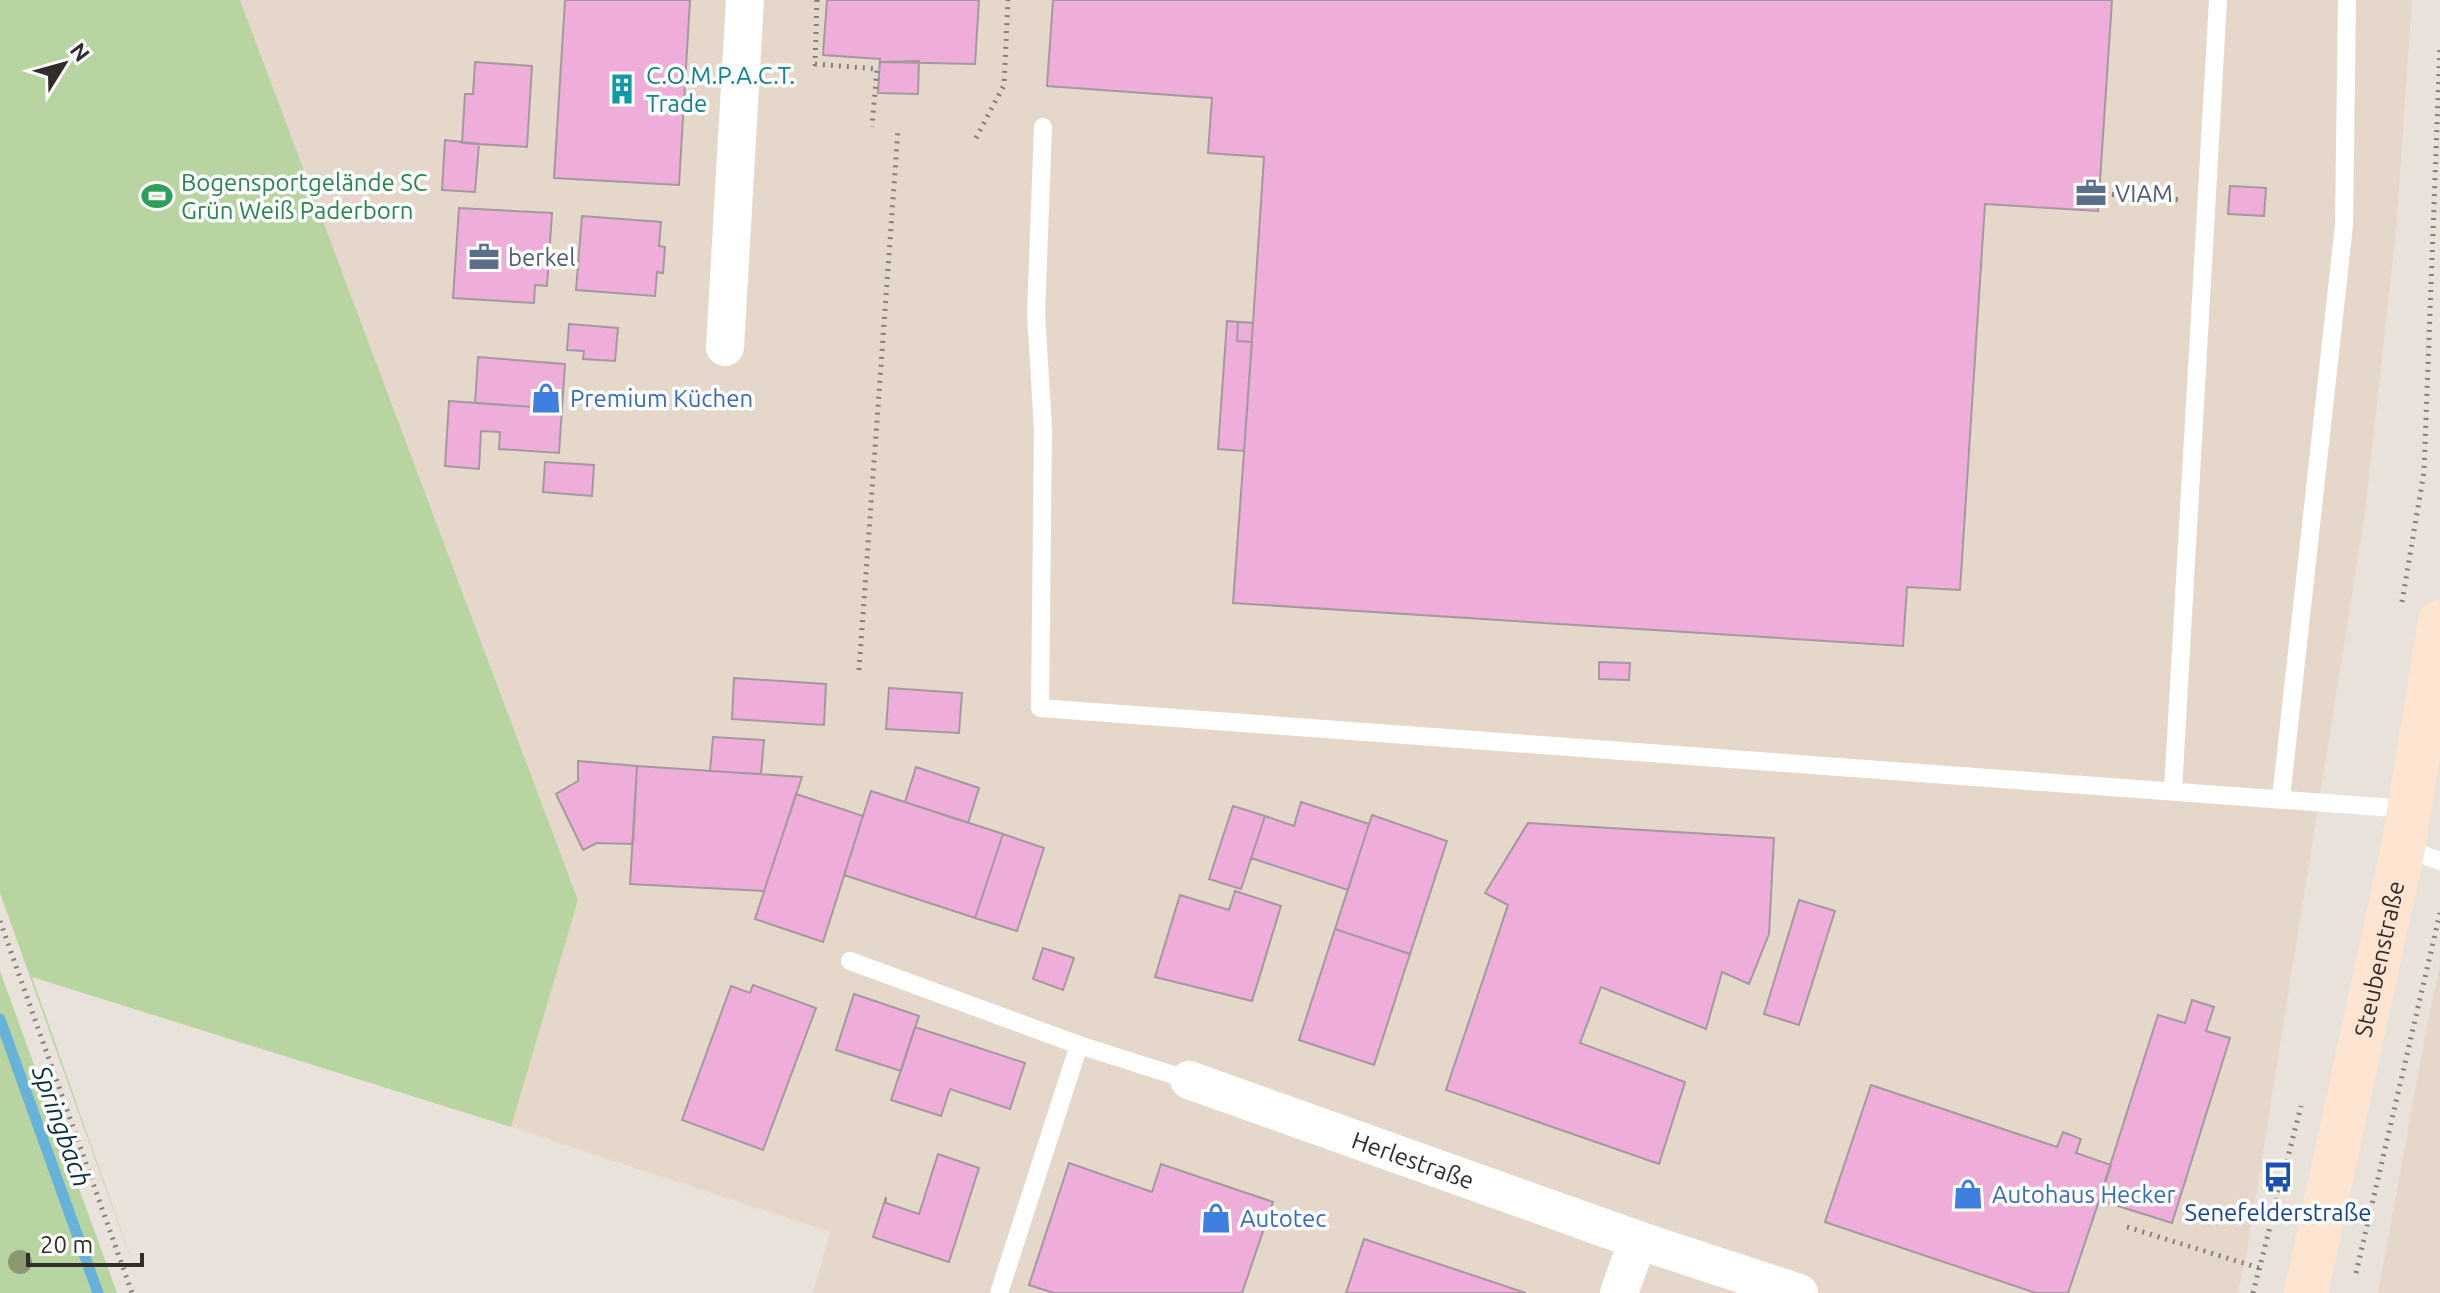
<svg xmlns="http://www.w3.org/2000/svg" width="2440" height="1293" font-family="Ubuntu,sans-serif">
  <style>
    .built { fill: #e5d8ca }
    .green { fill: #b8d4a1 }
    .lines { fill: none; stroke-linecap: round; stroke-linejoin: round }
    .stream { stroke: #66b2d8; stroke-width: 11 }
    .building { fill: #eeaed9; stroke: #a3999f; stroke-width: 2 }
    .path { stroke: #85807b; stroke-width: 5; stroke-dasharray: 2 6; stroke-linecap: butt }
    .lane { stroke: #fff; stroke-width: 18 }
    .street { stroke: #fff; stroke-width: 38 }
    .secondary { stroke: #fee5d1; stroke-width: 44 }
    .tree { fill: #8b9871 }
    .labels { text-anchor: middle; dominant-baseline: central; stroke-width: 7; stroke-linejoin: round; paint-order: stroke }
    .culture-label { font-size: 24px; fill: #0d838f; stroke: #fff; text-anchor: start }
    .leisure-label { font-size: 24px; fill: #27864d; stroke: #fff; text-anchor: start }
    .service-label { font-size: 24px; fill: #4e5e75; stroke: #fff; text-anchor: start }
    .shop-label { font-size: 24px; fill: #366cbe; stroke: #fff; text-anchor: start }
    .street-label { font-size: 24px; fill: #302d2a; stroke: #fff }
    .transit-label { font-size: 24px; fill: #164399; stroke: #fff }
    .water-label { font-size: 26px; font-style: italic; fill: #0b2f3f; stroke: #fff }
  </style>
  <rect width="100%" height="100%" fill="#e9e2da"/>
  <path class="built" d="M240 0H2412L2396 232 2365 513 2245 1265 2237 1293H813L830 1232 511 1127 578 899Z
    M2440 964V1293H2378L2426 1031Z"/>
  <path class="green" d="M0 0H240L578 900 511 1127 32 977 143 1293 0 893Z
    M0 971 117 1293H0Z"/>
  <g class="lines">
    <path class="stream" d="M0 1019 98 1293"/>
  </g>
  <path class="building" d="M565 0H690L679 185 554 178Z
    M827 0H979L975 64 880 62V59L823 55Z
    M1053 0H2112L2098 211 1985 204 1960 590 1907 587 1903 646 1233 603 1252 342 1237 341 1238 322 1253 323 1264 157 1208 153 1212 98 1047 86Z
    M880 59V62L919 61 918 94 878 93Z
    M475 62 532 66 527 147 462 143 465 94H473Z
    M445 140 479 144 475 192 442 190Z
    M2230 186 2266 188 2264 216 2228 214Z
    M459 208 552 213 547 286 535 285 534 303 453 298Z
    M582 216 661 222 659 246 665 247 663 273 657 272 655 296 576 290Z
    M1227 321 1253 323 1244 451 1218 449Z
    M569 324 618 328 615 361 583 359 584 351 567 350Z
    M478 357 565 364 562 409 475 403Z
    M449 401 562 409 559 453 499 449 500 432 481 431 479 469 445 466Z
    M545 462 594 465 592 496 543 492Z
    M1599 662 1630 663 1629 680 1599 679Z
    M734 678 826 684 824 725 732 719Z
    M889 688 962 693 959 733 886 729Z
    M713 737 764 740 761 774 710 771Z
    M578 761 637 766 633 844 597 843 583 850 556 794 578 781Z
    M637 766 802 777 764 891 630 884Z
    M916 767 979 788 968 823 905 802Z
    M871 791 1003 834 975 918 844 875Z
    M796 794 863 816 823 942 755 919Z
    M1301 802 1369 824 1348 890 1251 858 1265 816 1294 826Z
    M1233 806 1265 816 1241 889 1209 879Z
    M1372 815 1447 841 1410 954 1335 929Z
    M1528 823 1774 838 1769 934 1749 984 1722 972 1706 1029 1601 987 1580 1043 1685 1082 1659 1164 1446 1090 1508 905 1485 893Z
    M1003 834 1044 848 1017 931 975 918Z
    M1235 891 1281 906 1252 1001 1155 977 1180 895 1229 910Z
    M1799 900 1835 911 1799 1025 1764 1014Z
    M1335 929 1410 954 1374 1065 1299 1040Z
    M1043 948 1074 958 1063 990 1033 979Z
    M753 985 816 1008 763 1150 682 1120 731 986 750 993Z
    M854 994 919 1016 901 1071 836 1050Z
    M2192 1000 2214 1007 2206 1031 2230 1038 2172 1223 2099 1200 2158 1015 2185 1023Z
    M915 1027 1025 1063 1010 1109 950 1089 941 1116 891 1100Z
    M1871 1085 2057 1147 2063 1132 2081 1139 2076 1153 2111 1165 2068 1293H2036L1825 1222Z
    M938 1154 979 1168 949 1262 873 1237 886 1197V1203L919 1214Z
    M1069 1163 1152 1192 1161 1164 1273 1202 1242 1293H1054L1029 1285Z
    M1364 1239 1526 1293H1346Z"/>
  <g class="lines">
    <path class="path" d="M817 0 815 64 877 69 872 127
      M976 138 1004 85 1008 0
      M2104 194 2182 200
      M2402 602 2424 472 2440 46
      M859 670 898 130
      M0 921 132 1293
      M2127 1227 2259 1268
      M2356 1273 2440 913
      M2253 1293 2301 1106"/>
    <path class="lane" d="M1043 127 1036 314 1043 429 1040 708 2408 809
      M2173 790 2218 0
      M2281 798 2344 225 2347 0
      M2403 848 2440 861
      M850 961 1079 1045 1189 1080
      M999 1293 1079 1045"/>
    <g class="street">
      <path d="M725 347 745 0"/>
      <path id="s1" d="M1189 1080 1638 1240 1799 1293"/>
      <path d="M1619 1293 1638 1240"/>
    </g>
    <path class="secondary" id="s2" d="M2306 1293 2403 848 2440 622"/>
  </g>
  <circle class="tree" cx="20" cy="1262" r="12"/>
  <defs>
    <g id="building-bare" transform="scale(2.4)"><path d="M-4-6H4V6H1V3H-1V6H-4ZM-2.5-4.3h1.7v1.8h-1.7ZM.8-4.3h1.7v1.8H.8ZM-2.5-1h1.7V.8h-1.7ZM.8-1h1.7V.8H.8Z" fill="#0f9aa8" stroke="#fff" stroke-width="2.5" paint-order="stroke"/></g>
    <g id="office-bare" transform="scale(2.4)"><path d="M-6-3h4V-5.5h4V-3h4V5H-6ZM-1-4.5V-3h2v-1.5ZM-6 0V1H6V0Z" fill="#5c6f8a" stroke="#fff" stroke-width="2.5" paint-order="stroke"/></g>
    <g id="stadium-bare" transform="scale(2.4)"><path d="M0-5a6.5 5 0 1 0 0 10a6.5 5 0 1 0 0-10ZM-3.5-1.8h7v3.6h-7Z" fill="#2e9e5b" stroke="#fff" stroke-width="2.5" paint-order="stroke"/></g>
    <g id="shop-bare" transform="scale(2.4)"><path d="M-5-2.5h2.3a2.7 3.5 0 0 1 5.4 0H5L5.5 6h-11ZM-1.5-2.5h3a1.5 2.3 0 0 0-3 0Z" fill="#3f7fe0" stroke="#fff" stroke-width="2.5" paint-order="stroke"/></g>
    <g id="bus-bare" transform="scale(2.4)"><path d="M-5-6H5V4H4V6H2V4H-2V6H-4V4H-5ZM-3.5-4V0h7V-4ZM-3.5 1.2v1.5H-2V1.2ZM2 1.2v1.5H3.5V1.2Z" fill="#1a4fb4" stroke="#fff" stroke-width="2.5" paint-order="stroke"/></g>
  </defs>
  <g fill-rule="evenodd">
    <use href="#building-bare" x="622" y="89"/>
    <use href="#office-bare" x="2091" y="193"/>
    <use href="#stadium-bare" x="157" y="196"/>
    <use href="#office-bare" x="484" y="257"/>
    <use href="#shop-bare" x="546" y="398"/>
    <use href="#bus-bare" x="2278" y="1177"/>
    <use href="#shop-bare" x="1968" y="1194"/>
    <use href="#shop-bare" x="1216" y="1218"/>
  </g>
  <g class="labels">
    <g class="culture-label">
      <text x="646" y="75">C.O.M.P.A.C.T.<tspan x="646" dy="28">Trade</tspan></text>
    </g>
    <g class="leisure-label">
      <text x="181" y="182">Bogensportgelände SC<tspan x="181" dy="28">Grün Weiß Paderborn</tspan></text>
    </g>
    <g class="service-label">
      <text x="2115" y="193">VIAM</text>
      <text x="508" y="257">berkel</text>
    </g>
    <g class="shop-label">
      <text x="570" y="398">Premium Küchen</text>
      <text x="1992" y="1194">Autohaus Hecker</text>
      <text x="1240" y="1218">Autotec</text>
    </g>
    <g class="street-label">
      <text stroke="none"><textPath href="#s2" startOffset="342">Steubenstraße</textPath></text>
      <text stroke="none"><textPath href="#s1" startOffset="238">Herlestraße</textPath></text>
    </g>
    <g class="transit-label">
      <text x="2278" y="1212">Senefelderstraße</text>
    </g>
    <g class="water-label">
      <text transform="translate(62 1126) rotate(70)">Springbach</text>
    </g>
  </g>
  <g transform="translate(64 64) rotate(53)" stroke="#ffffff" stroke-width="6" paint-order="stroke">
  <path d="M0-6L14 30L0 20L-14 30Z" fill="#302d2a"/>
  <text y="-12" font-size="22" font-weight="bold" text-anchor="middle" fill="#302d2a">N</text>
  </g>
  <path d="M28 1253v12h114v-12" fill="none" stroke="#302d2a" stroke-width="4"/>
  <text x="40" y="1253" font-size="24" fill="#302d2a" stroke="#ffffff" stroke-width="6" paint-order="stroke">20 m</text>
</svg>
